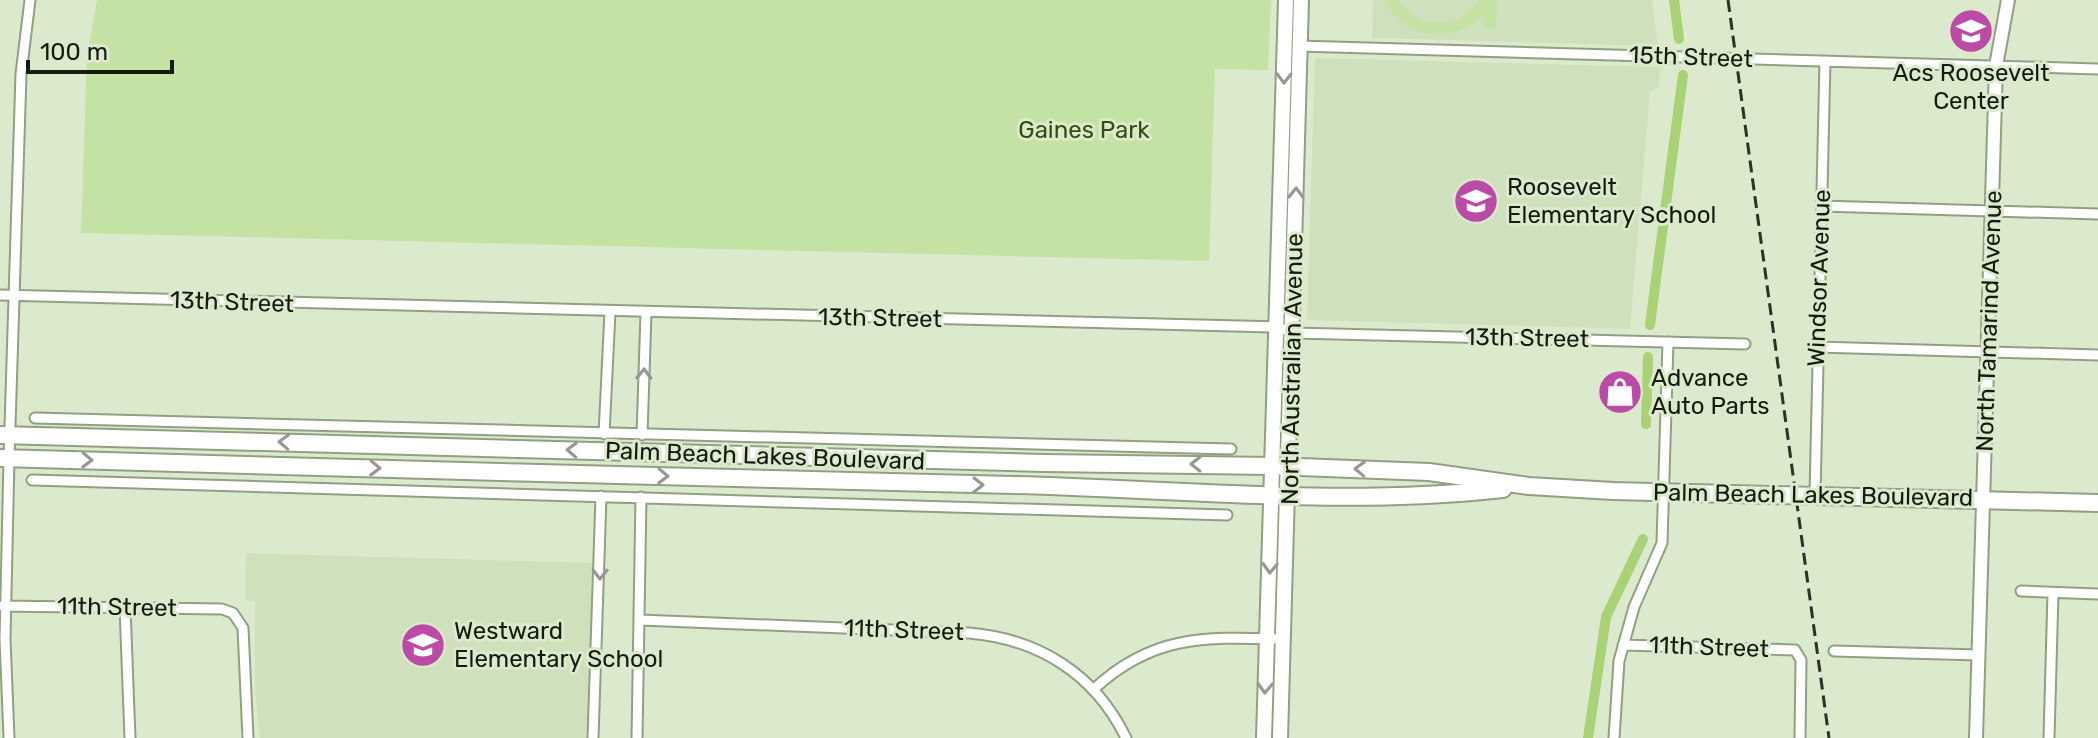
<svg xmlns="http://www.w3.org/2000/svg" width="2098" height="738" font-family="Rubik,sans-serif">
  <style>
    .built { fill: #cfe1bc }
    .green { fill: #c4e2a3 }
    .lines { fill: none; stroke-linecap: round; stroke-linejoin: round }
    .canal { stroke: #a9d277; stroke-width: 10 }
    .minor-casing { stroke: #919f83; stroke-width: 13 }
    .tertiary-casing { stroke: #919f83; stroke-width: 16 }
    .secondary-casing { stroke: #919f83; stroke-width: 18 }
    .primary-casing { stroke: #919f83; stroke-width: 20 }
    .minor { stroke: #fff; stroke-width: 9 }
    .tertiary { stroke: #fff; stroke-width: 12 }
    .secondary { stroke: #fff; stroke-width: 14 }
    .primary { stroke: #fff; stroke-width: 16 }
    .rail { stroke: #2c3225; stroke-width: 3; stroke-dasharray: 12 6; stroke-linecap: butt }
    .oneway { stroke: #969893 }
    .labels { text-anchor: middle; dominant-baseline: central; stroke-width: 6; stroke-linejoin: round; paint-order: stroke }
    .street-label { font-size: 24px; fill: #161b10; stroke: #dbeacc }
    .poi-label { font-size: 24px; fill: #161b10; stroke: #dbeacc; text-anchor: start }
    .park-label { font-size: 24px; fill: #354e0d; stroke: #dbeacc }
  </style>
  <rect width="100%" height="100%" fill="#dbeacc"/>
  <path class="built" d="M1373 0H1652L1658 46 1372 38Z
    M1315 58 1660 67 1659 88 1650 91 1630 329 1307 320Z
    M246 553 592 563 589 738H260L255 690V601L245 600Z"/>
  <path class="green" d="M97 0H1271L1268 70 1215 69 1209 261 81 233 87 56Z
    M1385 0H1399C1418 30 1459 31 1479 0H1497L1496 29 1483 28V15C1452 46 1405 40 1385 0Z"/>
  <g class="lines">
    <path class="canal" d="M1674 0 1679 39
      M1650 325 1683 75
      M1646 424 1648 357
      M1588 738 1606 617 1643 539"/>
    <g class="minor-casing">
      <path id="minor" d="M1298 46 2098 69
        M1821 206 2098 214
        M0 295 1277 327 1294 333 1745 344
        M1817 347 2098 355
        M35 418 1231 449
        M604 434 610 312
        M642 435 646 313
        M32 480 1227 515
        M1815 495 1825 61
        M2021 591 2097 594
        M2 606 222 609 233 613 243 628 248 738
        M125 607 130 738
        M640 620 969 633C1039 639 1095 674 1126 738
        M1623 645 1795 650 1801 660 1800 738
        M1834 651 1979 655
        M1094 689C1153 634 1206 637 1283 639
        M9 738 5 639 9 458 21 74 30 0
        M593 738 601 496
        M637 738 641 497
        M1614 738 1619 661 1634 607 1662 543 1668 342
        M2049 738 2053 593"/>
    </g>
    <g class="tertiary-casing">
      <path id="tertiary" d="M1976 738 1996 66 2008 0"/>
    </g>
    <g class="secondary-casing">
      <path id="secondary" d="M1264 738 1286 0
        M1280 738 1301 0"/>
    </g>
    <g class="primary-casing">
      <path id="primary" d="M0 435 1043 463 1274 466 1429 472 1529 486 1613 491 2098 503
        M0 458C338 468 675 477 1013 485 1177 489 1340 507 1503 489"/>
    </g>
    <use href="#minor" class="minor"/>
    <use href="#tertiary" class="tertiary"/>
    <use href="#secondary" class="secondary"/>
    <use href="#primary" class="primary"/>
    <path class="rail" d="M1728 0 1829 738"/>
  </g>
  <defs><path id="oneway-chevron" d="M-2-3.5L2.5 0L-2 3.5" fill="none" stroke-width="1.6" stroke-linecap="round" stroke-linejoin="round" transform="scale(2)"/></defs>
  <g class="oneway">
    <use href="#oneway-chevron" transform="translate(1284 78) rotate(91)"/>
    <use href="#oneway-chevron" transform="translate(1296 193) rotate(-89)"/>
    <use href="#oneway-chevron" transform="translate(644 374) rotate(-88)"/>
    <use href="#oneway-chevron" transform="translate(284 442) rotate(-178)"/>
    <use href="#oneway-chevron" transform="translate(572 450) rotate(-178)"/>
    <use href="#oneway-chevron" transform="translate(87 460) rotate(2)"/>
    <use href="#oneway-chevron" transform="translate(1196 464) rotate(-179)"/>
    <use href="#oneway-chevron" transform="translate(375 468) rotate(2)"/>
    <use href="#oneway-chevron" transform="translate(1360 469) rotate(-178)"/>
    <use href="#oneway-chevron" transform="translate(663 476) rotate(2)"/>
    <use href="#oneway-chevron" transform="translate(978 485) rotate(1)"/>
    <use href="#oneway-chevron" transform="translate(1270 568) rotate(92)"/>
    <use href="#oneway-chevron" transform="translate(600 574) rotate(91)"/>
    <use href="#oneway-chevron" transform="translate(1265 688) rotate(92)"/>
  </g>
  <defs>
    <g id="school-disc" transform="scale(2.3)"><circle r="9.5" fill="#bb4ba6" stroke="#dbeacc"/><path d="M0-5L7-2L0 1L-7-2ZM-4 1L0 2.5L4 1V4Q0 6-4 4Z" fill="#fff"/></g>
    <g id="shop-disc" transform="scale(2.3)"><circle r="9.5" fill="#bb4ba6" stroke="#dbeacc"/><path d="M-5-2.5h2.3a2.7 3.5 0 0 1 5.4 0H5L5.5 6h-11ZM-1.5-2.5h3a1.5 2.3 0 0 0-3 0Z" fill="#fff"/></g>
  </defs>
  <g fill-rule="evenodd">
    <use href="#school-disc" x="1971" y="31"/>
    <use href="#school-disc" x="1476" y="201"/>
    <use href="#shop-disc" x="1620" y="392"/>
    <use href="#school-disc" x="423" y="645"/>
  </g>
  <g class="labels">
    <g class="street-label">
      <text transform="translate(1691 57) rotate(2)">15th Street</text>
      <text transform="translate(1819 278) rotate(-88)">Windsor Avenue</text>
      <text transform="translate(232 302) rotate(2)">13th Street</text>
      <text transform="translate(880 318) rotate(1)">13th Street</text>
      <text transform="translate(1989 321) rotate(-88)">North Tamarind Avenue</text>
      <text transform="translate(1527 338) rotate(1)">13th Street</text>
      <text transform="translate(1292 369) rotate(-89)">North Australian Avenue</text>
      <text transform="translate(765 456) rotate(2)">Palm Beach Lakes Boulevard</text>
      <text transform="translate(1813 495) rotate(1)">Palm Beach Lakes Boulevard</text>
      <text transform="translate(117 607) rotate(1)">11th Street</text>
      <text transform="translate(904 630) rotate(2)">11th Street</text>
      <text transform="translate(1709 647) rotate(2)">11th Street</text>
    </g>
    <g class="poi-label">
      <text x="1971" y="73" text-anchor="middle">Acs Roosevelt<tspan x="1971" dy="28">Center</tspan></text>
      <text x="1507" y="187">Roosevelt<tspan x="1507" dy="28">Elementary School</tspan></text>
      <text x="1651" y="378">Advance<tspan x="1651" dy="28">Auto Parts</tspan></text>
      <text x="454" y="631">Westward<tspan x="454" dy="28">Elementary School</tspan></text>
    </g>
    <g class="park-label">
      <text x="1084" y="130">Gaines Park</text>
    </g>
  </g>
  <path d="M28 60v12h144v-12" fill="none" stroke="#161b10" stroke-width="4"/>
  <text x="40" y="60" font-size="24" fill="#161b10" stroke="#dbeacc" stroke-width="6" paint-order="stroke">100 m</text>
</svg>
